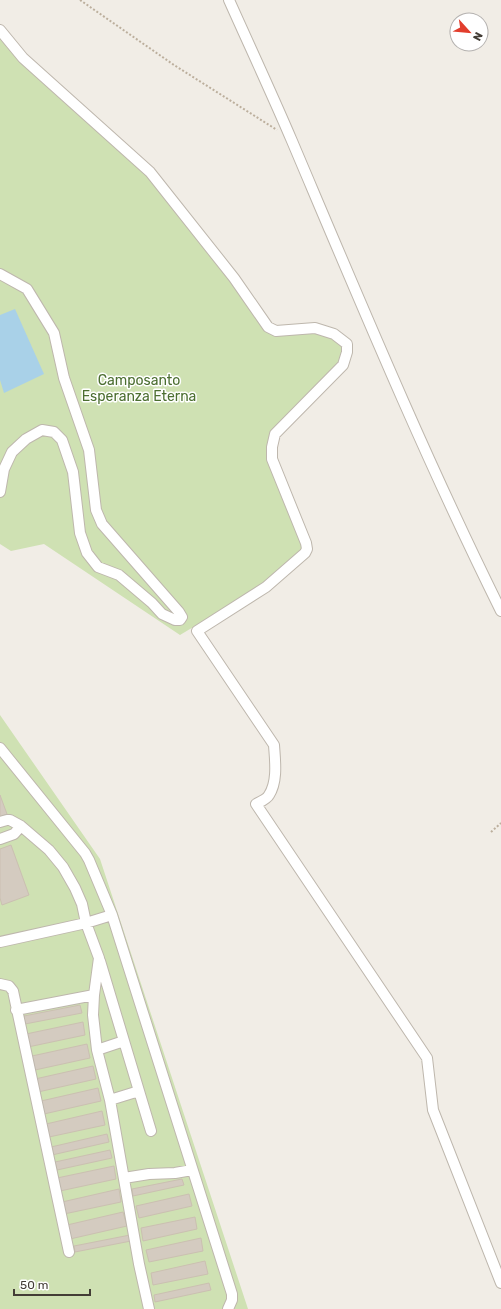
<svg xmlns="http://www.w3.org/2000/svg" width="501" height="1309" font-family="Rubik,sans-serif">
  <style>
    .green { fill: #cfe1b3 }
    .water { fill: #a9d1e8 }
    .building { fill: #d4cbc0; stroke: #cbc0b1 }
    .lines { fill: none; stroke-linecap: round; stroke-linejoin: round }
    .minor-casing { stroke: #beb7ad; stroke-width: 12 }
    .path { stroke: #bcaf9d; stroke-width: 2; stroke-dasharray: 2 2; stroke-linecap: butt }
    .minor { stroke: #fff; stroke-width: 10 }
    .labels { text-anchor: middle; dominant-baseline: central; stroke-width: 3; stroke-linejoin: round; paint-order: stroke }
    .park-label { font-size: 14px; fill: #4b6e30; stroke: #fff }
  </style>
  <rect width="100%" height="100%" fill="#f1ede6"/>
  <path class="green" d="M0 37 19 61 58 97 106 137 147 175 277 336C296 334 328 328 341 345 343 347 344 351 345 353L341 363 277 425C272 432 268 438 267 447 265 461 295 527 303 545L301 551 278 574 250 593 180 635 44 544 11 551 0 544Z
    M0 715 100 859 248 1309H0Z"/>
  <path class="water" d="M15 309 44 374 4 393 0 380V315Z"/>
  <path class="building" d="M0 795 7 814 0 817Z
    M11 845 29 895 2 905 0 898V849Z
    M80 1005 82 1013 25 1024 24 1016Z
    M83 1022 85 1035 28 1047 26 1034Z
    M87 1044 90 1058 35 1070 32 1056Z
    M93 1066 96 1079 38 1092 35 1079Z
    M98 1088 101 1101 44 1114 41 1101Z
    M102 1111 105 1125 49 1137 46 1124Z
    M107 1134 109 1142 52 1155 51 1147Z
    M110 1150 112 1158 57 1170 55 1162Z
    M114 1166 116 1179 60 1191 57 1178Z
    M182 1179 184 1185 133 1196 132 1189Z
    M119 1189 121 1202 64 1214 62 1202Z
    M189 1194 192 1206 139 1218 136 1206Z
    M123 1212 127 1226 70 1239 67 1225Z
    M195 1217 197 1229 143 1241 141 1228Z
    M130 1235 131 1241 75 1252 74 1246Z
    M201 1238 203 1251 149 1262 146 1250Z
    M205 1261 208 1274 153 1285 151 1273Z
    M209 1283 211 1290 155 1302 154 1295Z"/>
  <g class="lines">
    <g class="minor-casing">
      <path id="minor" d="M229 0C250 47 272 94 292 141 359 299 425 458 501 611
        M0 30 23 58 150 172 234 278 268 327 276 331 315 328 334 334 347 344V352L343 365 275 434 272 447V459L306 543 307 549 305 553 266 587 197 631 274 745C275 760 278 781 269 795 267 799 260 802 256 804L427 1058 433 1110 501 1283
        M0 274 27 289 54 333 64 378 89 450 96 510 102 524 179 612 182 617 180 620H175L162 614 152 603 119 575 98 567 87 553 80 533 73 472 62 440 54 432 42 430 26 439 12 452 4 469 0 492
        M0 748 85 853 89 860 112 915 232 1294V1300L228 1309
        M0 822 7 820H10L21 826 49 850 63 867 75 888 82 904 86 923 99 958 94 995 93 1015 97 1050 110 1100 139 1264 149 1309
        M0 839 14 834 21 826
        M0 942 86 923 112 915
        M100 961 151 1131
        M0 984 9 986 13 991 69 1252
        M16 1010 94 995
        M97 1050 124 1041
        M110 1100 139 1091
        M124 1178 149 1174 175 1173 192 1170"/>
    </g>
    <path class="path" d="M80 0 174 65 277 130
      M491 832 501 823"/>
    <use href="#minor" class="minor"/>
  </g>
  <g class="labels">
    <g class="park-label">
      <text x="139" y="380">Camposanto<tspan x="139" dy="16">Esperanza Eterna</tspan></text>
    </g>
  </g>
  <g transform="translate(469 32) rotate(117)"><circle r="19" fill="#ffffff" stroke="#b4b1af"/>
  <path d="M0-3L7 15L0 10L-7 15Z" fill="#e23e2d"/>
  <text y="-6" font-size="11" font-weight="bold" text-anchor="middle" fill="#433d36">N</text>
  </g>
  <path d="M14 1289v6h76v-6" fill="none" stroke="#433d36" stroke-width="2"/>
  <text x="20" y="1289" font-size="12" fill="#433d36" stroke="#ffffff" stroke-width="3" paint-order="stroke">50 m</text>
</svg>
